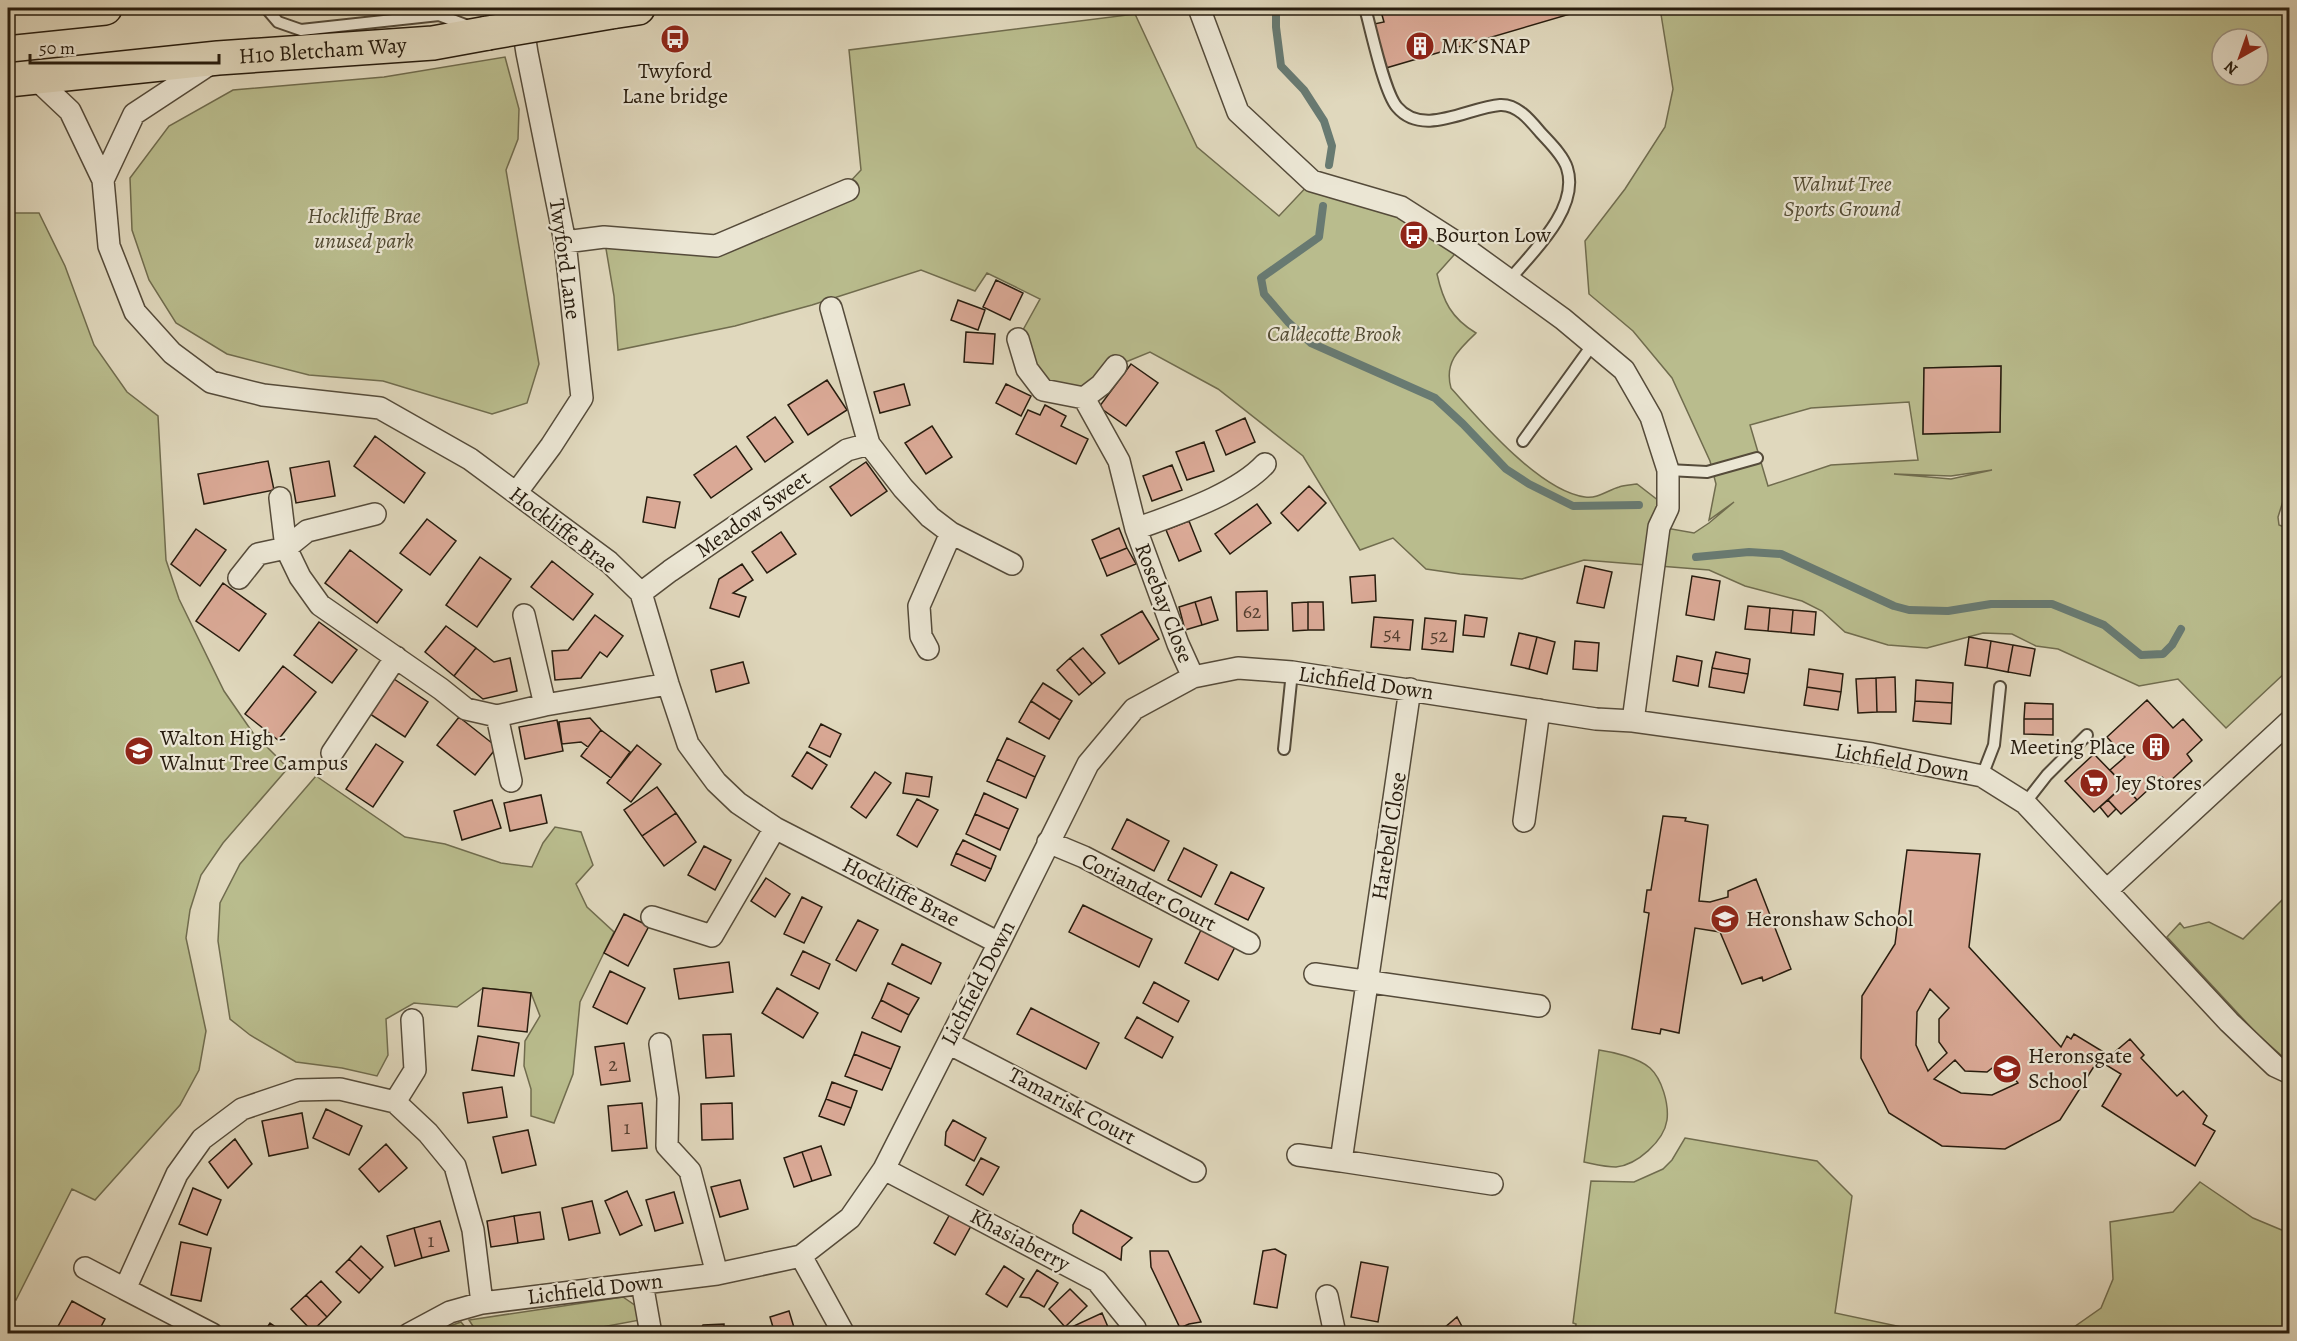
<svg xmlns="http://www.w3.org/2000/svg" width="2297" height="1341" font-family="Alegreya,serif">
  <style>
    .green { fill: #b9bc8d; stroke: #706c4e; stroke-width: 1.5; fill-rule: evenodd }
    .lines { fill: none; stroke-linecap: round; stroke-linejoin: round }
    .stream { stroke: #687a72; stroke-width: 8 }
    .building { fill: #daa996; stroke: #271c0e; stroke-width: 1.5; fill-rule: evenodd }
    .lane-casing { stroke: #554b3a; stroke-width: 14 }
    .street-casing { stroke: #554b3a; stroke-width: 24 }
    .highway-casing { stroke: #271c0e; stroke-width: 36 }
    .lane { stroke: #ebe6d4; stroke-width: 10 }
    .street { stroke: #ebe6d4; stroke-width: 21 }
    .highway { stroke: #e0d8bd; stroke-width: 33 }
    .highway-bridge-casing { stroke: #271c0e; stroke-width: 36; stroke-linecap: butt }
    .highway-bridge { stroke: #e0d8bd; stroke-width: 33 }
    .labels { text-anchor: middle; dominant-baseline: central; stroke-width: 4.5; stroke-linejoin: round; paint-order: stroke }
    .number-label { font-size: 20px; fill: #543f30 }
    .poi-label { font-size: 22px; fill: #271c0e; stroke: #ebe6d4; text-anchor: start }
    .street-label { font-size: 22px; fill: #271c0e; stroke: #ebe6d4 }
    .park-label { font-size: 22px; font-style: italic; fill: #534c34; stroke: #ebe6d4 }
  </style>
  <rect width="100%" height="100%" fill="#e0d8bd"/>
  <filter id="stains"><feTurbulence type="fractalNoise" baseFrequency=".00333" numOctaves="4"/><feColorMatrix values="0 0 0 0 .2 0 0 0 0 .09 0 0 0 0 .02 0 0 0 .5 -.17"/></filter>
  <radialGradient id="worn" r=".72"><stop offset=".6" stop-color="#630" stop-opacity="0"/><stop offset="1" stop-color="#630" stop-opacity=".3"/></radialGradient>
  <path class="green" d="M1660 8H2289L2290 479 2278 517 2279 525 2289 529V669L2226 728 2178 679 2139 686 2058 649 2036 646 2012 634 1983 633 1927 648 1888 645 1845 632 1822 611 1802 601 1745 586 1709 570 1584 560 1522 579 1460 574 1426 569 1393 538 1360 550 1303 456 1218 389 1150 352 1116 366 1084 398 1043 390 1018 339 1040 299 987 273 975 291 921 270 812 305 735 326 618 350 614 296 604 237 716 246 847 185 861 170 849 50 1135 14 1197 147 1279 216 1312 181 1401 207 1462 246 1437 274C1443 301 1451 318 1476 333 1458 350 1444 363 1451 388 1480 421 1540 491 1585 497 1598 499 1608 490 1619 487 1625 485 1631 485 1637 484L1668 508 1660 527 1694 533 1709 523 1734 502 1709 520 1716 484 1710 461 1672 378 1633 331 1589 294 1585 241 1625 189 1665 127 1673 89ZM2222 39H2258V75H2222ZM2001 366 2000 432 1923 434 1924 368ZM1909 402 1918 460 1831 465 1768 486 1750 425 1811 408ZM1992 470 1951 479 1894 474 1951 476Z
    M505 57 519 109 518 139 506 170 539 364 527 403 492 414 383 381 309 375 227 354 176 323 149 280 132 230 130 178 169 126 233 90 384 77Z
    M8 213H39L65 266 94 345 127 392 158 416 166 560 179 599 224 691 253 733 288 768 223 843 201 875 190 910 186 938 206 1031 199 1070 180 1105 95 1200 72 1189 16 1300 8 1295Z
    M316 776 405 837 445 844 501 863 532 867 543 843 555 827 581 832 593 865 576 884 587 907 614 932 580 1002 573 1074 554 1123 531 1116V1089L524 1066 525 1041 540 1016 531 993 483 988 457 1007 414 1003 386 1019 388 1055 377 1076 342 1068 296 1062 250 1035 230 1019 218 941 220 903 240 864Z
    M2289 893V1059L2282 1056 2258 1035 2167 937 2180 923 2184 928 2209 922 2243 939Z
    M1599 1050C1613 1052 1639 1058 1650 1068 1662 1079 1669 1104 1667 1120 1664 1141 1637 1165 1616 1167 1606 1167 1594 1164 1584 1162Z
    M1685 1138 1817 1161 1852 1196 1835 1313 1930 1333H1575L1576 1324 1573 1323 1591 1181 1634 1182 1663 1169 1672 1160Z
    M2200 1182 2253 1218 2289 1233V1333H2026L2071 1329 2101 1308 2113 1279 2110 1222 2173 1212Z
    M623 1297 636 1306 640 1320 570 1333 478 1334 469 1320Z
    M461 1322 470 1333 428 1334Z"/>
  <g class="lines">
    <path class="stream" d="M1276 8V27L1281 66 1304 90 1324 121 1332 146 1329 165
      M1323 206 1319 237 1261 278 1264 294 1288 322 1311 343 1435 398 1463 424 1506 469 1529 484 1573 506 1639 505
      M1696 557 1749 552 1781 554 1894 606 1909 610 1948 611 1991 604H2052L2104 625 2141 655 2163 654 2172 645 2181 629"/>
  </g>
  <path class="building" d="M1380 8H1577V12L1386 68 1374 24 1384 22Z
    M996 280 1023 293 1010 320 983 307Z
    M958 300 985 310 978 330 951 320Z
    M966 332 995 334 993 364 964 362Z
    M1131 364 1158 383 1126 426 1099 407Z
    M2001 366 2000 432 1923 434 1924 368Z
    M827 380 847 410 808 435 788 405Z
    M904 384 910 405 880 413 874 392Z
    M1006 384 1031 396 1021 416 996 403Z
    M1045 405 1066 416 1061 426 1088 439 1076 464 1016 434 1028 410 1040 415Z
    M775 417 793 442 765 462 747 437Z
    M1245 418 1255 442 1226 455 1216 431Z
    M932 426 952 457 926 474 905 443Z
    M375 436 425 473 404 503 354 466Z
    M1204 442 1214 471 1187 480 1176 452Z
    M736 446 752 469 711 498 694 475Z
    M268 461 274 490 204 504 198 474Z
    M329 461 335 496 296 503 290 468Z
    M866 462 887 491 851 516 830 487Z
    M1172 465 1182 490 1152 501 1143 476Z
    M1309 486 1326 503 1298 531 1281 513Z
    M647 497 680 502 675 528 643 522Z
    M1257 504 1271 523 1230 554 1215 534Z
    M427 519 456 541 430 575 400 553Z
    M1189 521 1201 551 1179 561 1166 530Z
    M1119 528 1127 548 1100 559 1092 540Z
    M196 529 226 550 200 586 171 564Z
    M781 532 796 554 767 573 752 552Z
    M1127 548 1136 564 1107 576 1100 559Z
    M350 550 402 590 377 623 325 583Z
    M480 557 511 579 477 627 446 605Z
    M552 561 593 594 573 620 531 587Z
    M742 564 753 580 733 593 746 597 739 617 710 608 719 579Z
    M1585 566 1612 572 1604 608 1577 603Z
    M1375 575 1376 601 1352 603 1350 577Z
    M1692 576 1720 581 1714 620 1686 615Z
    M223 583 266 614 239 651 196 621Z
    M1267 591 1268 630 1237 631 1236 592Z
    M1211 597 1218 620 1202 625 1195 602Z
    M1195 602 1202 625 1185 630 1179 607Z
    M1308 602H1323L1324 630H1308Z
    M1308 602V630L1293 631 1292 603Z
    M1748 606 1770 608 1768 631 1745 629Z
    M1770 608 1793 610 1791 633 1768 631Z
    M1793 610 1816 612 1814 635 1791 633Z
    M1142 611 1159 639 1119 664 1101 635Z
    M595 615 623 636 607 657 600 652 581 678 555 680 552 651 568 650Z
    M1465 615 1487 618 1484 637 1463 635Z
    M1374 617 1413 620 1410 650 1371 647Z
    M1425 618 1456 621 1453 652 1422 649Z
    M319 622 357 650 332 683 294 655Z
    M446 626 476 648 454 676 425 652Z
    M1519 633 1537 637 1529 669 1511 665Z
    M1537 637 1555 642 1547 674 1529 669Z
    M1969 637 1991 641 1987 668 1965 665Z
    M1575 641 1599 643 1597 671 1573 669Z
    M1991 641 2013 645 2008 672 1987 668Z
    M2013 645 2035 649 2030 676 2008 672Z
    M476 648 494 662 510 658 517 691 483 699 454 676Z
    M1083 648 1105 673 1092 684 1070 658Z
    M1716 652 1750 659 1748 674 1712 668Z
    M1677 656 1702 661 1698 686 1673 681Z
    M1070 658 1092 684 1079 695 1057 670Z
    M743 662 749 683 716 692 711 670Z
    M283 666 316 692 278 740 245 714Z
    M1712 668 1748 674 1744 693 1709 687Z
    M1809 669 1843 674 1841 692 1807 687Z
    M1895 677 1896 712H1877L1876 678Z
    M1876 678 1877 712 1858 713 1856 679Z
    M394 679 428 702 405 737 370 714Z
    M1916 680 1953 683 1952 703 1915 701Z
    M1043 683 1072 701 1060 720 1031 701Z
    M1807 687 1841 692 1838 710 1804 705Z
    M2147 700 2173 728 2183 719 2202 740 2187 754 2192 761 2168 783 2162 777 2137 800 2110 770 2125 757 2107 737Z
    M1031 701 1060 720 1049 739 1019 722Z
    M1915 701 1952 703 1951 724 1913 721Z
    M2025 703 2053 704V719H2024Z
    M459 717 497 747 475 775 437 745Z
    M590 718 601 730 588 747 581 742 562 744 559 722Z
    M2024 719H2053V735L2024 734Z
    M557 720 563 751 525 759 519 727Z
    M821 724 841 734 830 757 809 747Z
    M601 730 630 752 611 778 581 756Z
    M1007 738 1045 756 1035 777 997 759Z
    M376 744 403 762 373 807 346 789Z
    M637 745 661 764 631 802 607 783Z
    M807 752 827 765 812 789 792 776Z
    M2094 754 2124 785 2094 812 2065 781Z
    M997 759 1035 777 1026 798 987 781Z
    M875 772 891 783 866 818 851 807Z
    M906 773 932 777 929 797 903 793Z
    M2124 785 2137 800 2121 814 2108 800Z
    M657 787 676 813 642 836 624 810Z
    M984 793 1018 809 1009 829 975 814Z
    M541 795 547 823 510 831 504 803Z
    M917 799 938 810 917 847 897 835Z
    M492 800 501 828 462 840 454 811Z
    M2108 800 2116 809 2108 817 2100 807Z
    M676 813 696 842 664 866 642 836Z
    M975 814 1009 829 1000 850 966 834Z
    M1663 816 1686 818 1685 821 1708 825 1699 901 1710 902 1728 897V891L1756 879 1791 969 1763 981 1762 977 1742 984 1720 932 1695 928 1679 1033 1661 1029 1660 1034 1632 1029 1649 913 1644 912 1647 890H1651Z
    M1127 819 1169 841 1154 871 1112 849Z
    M963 840 996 856 991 869 956 853Z
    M704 846 731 860 715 890 688 875Z
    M1184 848 1217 865 1201 897 1168 880Z
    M1907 850 1980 854 1969 947 2061 1047 2067 1036 2071 1039 2074 1034 2110 1056 2130 1039 2144 1055 2141 1058 2177 1096 2183 1091 2207 1116 2203 1124 2215 1131 2195 1166 2102 1106 2121 1074 2098 1060 2060 1120 2005 1149 1942 1146 1889 1113 1861 1058 1862 996 1895 944ZM1930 989 1949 1008 1939 1019V1042L1947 1053 1928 1071 1916 1045 1917 1012ZM1955 1060 1965 1071 1987 1072 2000 1062 2018 1083 1992 1095 1961 1093 1934 1079Z
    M956 853 991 869 985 881 951 865Z
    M1231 872 1264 888 1248 920 1215 904Z
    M766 878 790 894 775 917 751 901Z
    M802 897 822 907 804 943 784 934Z
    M1083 905 1152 939 1139 967 1069 932Z
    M624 914 649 926 628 966 604 953Z
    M858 920 878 930 856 971 836 960Z
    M1201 930 1235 947 1218 980 1185 963Z
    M902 944 941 963 931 984 892 964Z
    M803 951 830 964 819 989 791 975Z
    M729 962 733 992 679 999 674 969Z
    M610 971 645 988 627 1024 593 1007Z
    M1154 982 1189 1001 1178 1022 1143 1003Z
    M888 983 919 998 909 1015 881 1000Z
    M483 988 531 993 527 1032 478 1026Z
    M777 988 818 1013 803 1038 762 1013Z
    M881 1000 909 1015 901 1032 872 1018Z
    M1031 1008 1099 1043 1086 1069 1017 1034Z
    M1137 1017 1173 1037 1162 1058 1125 1038Z
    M862 1032 900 1047 891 1069 854 1054Z
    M731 1034 734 1076 706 1078 703 1035Z
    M478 1036 519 1043 514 1076 472 1070Z
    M624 1043 630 1081 601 1085 595 1047Z
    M854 1054 891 1069 882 1090 845 1076Z
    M832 1082 857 1091 851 1108 826 1099Z
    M502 1087 507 1117 468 1123 463 1093Z
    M826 1099 851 1108 844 1125 819 1116Z
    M642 1103 647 1148 612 1151 608 1106Z
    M732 1103 733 1139 702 1140 701 1104Z
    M326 1109 362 1126 349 1155 313 1138Z
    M302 1113 308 1148 269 1156 262 1121Z
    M953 1120 986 1138 974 1161 945 1145 946 1132Z
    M528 1130 536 1165 502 1173 493 1137Z
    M235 1139 252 1164 228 1188 209 1162Z
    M386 1144 407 1168 379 1192 359 1169Z
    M821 1146 831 1175 812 1181 802 1152Z
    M802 1152 812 1181 794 1187 784 1158Z
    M981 1158 999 1167 983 1195 966 1185Z
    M740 1180 748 1209 720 1217 711 1187Z
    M193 1188 221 1200 207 1235 179 1224Z
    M627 1191 642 1225 620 1235 605 1201Z
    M674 1192 683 1223 655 1231 646 1200Z
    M592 1201 600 1233 569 1240 562 1208Z
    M1081 1210 1132 1238 1122 1247 1121 1260 1073 1233V1225Z
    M540 1212 544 1239 518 1243 514 1216Z
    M950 1214 971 1226 955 1255 934 1243Z
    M514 1216 518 1243 491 1247 487 1221Z
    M440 1221 449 1251 422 1258 414 1228Z
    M414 1228 422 1258 395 1266 387 1236Z
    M181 1242 211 1248 201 1301 171 1295Z
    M361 1246 383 1267 371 1280 349 1259Z
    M1275 1249 1286 1255 1277 1308 1254 1304 1263 1251Z
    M1150 1251H1168L1201 1322 1189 1324 1180 1328 1151 1267Z
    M349 1259 371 1280 359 1293 336 1272Z
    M1361 1262 1388 1267 1378 1322 1351 1317Z
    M1004 1266 1024 1279 1007 1307 986 1294Z
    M1037 1270 1058 1283 1044 1307 1029 1298 1020 1297Z
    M321 1281 341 1302 327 1317 306 1295Z
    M1070 1289 1087 1306 1065 1327 1049 1309Z
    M306 1295 327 1317 312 1331 291 1309Z
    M72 1301 105 1319 97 1334H61L56 1330Z
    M789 1311 796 1334H775L770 1317Z
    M1102 1313 1111 1334H1067L1065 1330Z
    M1457 1317 1466 1334H1437Z
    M270 1323 286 1334H263Z
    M724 1324V1334H697L703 1325Z
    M1236 1329 1268 1334H1235Z"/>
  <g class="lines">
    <g class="lane-casing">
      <path id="lane" d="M266 8 278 22 301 30 439 15 468 26
        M1365 8C1371 29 1384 92 1397 107 1423 138 1469 107 1500 105 1517 104 1530 120 1540 132 1549 142 1563 155 1567 168 1580 208 1533 252 1509 280
        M1523 441 1593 344
        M1668 470 1707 472 1757 458
        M1284 749 1292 672
        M1982 776 1994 745 2000 687
        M2025 803 2047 775 2087 735"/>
    </g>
    <g class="street-casing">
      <path id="street" d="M1199 8 1238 112 1312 181 1401 207 1462 246 1563 319 1624 370 1651 417 1668 470V508L1659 527 1633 721
        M34 77 70 111 103 180 109 246 135 312 172 353 211 382 263 395 380 408 470 459 609 562 641 593 668 684 688 744 716 782 738 803 775 828 999 943
        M103 180 134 114 213 62
        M565 242 604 237 716 246 848 190
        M831 308 869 444 903 488 930 517 951 533 1012 564
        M1018 339 1027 369 1043 390 1084 398 1119 461 1136 529 1178 644 1193 677
        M1084 398 1101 385 1116 366
        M516 493 551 446 582 398 565 242 527 53 520 8
        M280 498 286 548 300 577 320 605 441 689 466 709 497 716 545 705 668 684
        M1136 529C1176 514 1236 495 1265 464
        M239 578 258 554 286 548 307 531 375 514
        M641 593 670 571 847 450 869 444
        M524 615 545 705
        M928 649 921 636 919 606 951 533
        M1410 689 1341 1161 1492 1184
        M497 716 511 781
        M332 753 396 657
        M1524 821 1539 710
        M1048 842 1084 857 1249 943
        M2107 890 2290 721
        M652 917 712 936 775 828
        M1315 974 1539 1006
        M948 1043 1195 1171
        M660 1044 668 1098 667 1146 690 1171 717 1274
        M395 1102 415 1070 412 1020
        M1298 1155 1341 1161
        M884 1169 1097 1281 1135 1328 1136 1334
        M801 1256 844 1334
        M85 1268 125 1289
        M642 1283 651 1334
        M1327 1296 1335 1334
        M212 1334 125 1289 177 1174 202 1139 242 1109 298 1090 340 1089 395 1102 428 1133 455 1166 473 1230 482 1303
        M409 1334 450 1312 482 1303 717 1274 801 1256 850 1218 884 1169 999 943 1088 764 1134 709 1193 677 1238 668 1292 672 1596 719 1633 721 1872 754 1982 776 2025 803 2229 1022 2275 1066 2290 1073"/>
    </g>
    <g class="highway-casing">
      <g id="highway">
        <path d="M611 12 638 8"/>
        <path d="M8 18 105 8"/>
        <path id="s1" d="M8 80 218 58 433 43 488 33"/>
      </g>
    </g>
    <use href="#lane" class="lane"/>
    <use href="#street" class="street"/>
    <use href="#highway" class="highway"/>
    <g class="highway-bridge-casing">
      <path id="highway-bridge" d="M488 33 611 12"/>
    </g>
    <use href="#highway-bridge" class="highway-bridge"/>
  </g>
  <defs>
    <g id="bus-disc" transform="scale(1.5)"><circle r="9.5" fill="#8f2418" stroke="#ebe6d4"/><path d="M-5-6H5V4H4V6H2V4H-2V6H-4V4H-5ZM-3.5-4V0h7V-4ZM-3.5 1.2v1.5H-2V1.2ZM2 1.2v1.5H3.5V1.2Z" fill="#fff"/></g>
    <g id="building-disc" transform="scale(1.5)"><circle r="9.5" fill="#8f2418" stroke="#ebe6d4"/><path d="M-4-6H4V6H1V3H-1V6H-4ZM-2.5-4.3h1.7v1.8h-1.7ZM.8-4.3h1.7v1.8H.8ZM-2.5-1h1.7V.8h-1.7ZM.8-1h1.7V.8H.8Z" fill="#fff"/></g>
    <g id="school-disc" transform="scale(1.5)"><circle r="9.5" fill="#8f2418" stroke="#ebe6d4"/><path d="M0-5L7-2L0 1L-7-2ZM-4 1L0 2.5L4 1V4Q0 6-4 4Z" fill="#fff"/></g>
    <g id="supermarket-disc" transform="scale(1.5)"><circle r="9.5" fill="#8f2418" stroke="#ebe6d4"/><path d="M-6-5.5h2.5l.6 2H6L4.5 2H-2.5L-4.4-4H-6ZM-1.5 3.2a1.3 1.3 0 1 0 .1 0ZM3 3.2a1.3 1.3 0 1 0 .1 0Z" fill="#fff"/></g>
  </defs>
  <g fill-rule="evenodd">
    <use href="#bus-disc" x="675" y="39"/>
    <use href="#building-disc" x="1420" y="46"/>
    <use href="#bus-disc" x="1414" y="235"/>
    <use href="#building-disc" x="2156" y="747"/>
    <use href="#school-disc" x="139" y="751"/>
    <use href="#supermarket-disc" x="2094" y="783"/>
    <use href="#school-disc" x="1725" y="919"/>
    <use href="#school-disc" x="2007" y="1069"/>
  </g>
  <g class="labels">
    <g class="number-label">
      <text x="1252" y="611">62</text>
      <text x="1392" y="633">54</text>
      <text x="1439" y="635">52</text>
      <text x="613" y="1064">2</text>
      <text x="627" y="1127">1</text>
      <text x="431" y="1240">1</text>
    </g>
    <g class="poi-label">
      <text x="1441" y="46">MK SNAP</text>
      <text x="675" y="71" text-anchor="middle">Twyford<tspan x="675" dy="25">Lane bridge</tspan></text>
      <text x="1435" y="235">Bourton Low</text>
      <text x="160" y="738">Walton High -<tspan x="160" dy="25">Walnut Tree Campus</tspan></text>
      <text x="2135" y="747" text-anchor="end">Meeting Place</text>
      <text x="2115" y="783">Jey Stores</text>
      <text x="1746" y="919">Heronshaw School</text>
      <text x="2028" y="1056">Heronsgate<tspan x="2028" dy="25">School</tspan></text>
    </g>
    <g class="street-label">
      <text stroke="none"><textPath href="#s1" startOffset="316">H10 Bletcham Way</textPath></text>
      <text transform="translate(565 259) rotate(82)">Twyford Lane</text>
      <text transform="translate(753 514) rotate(-35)">Meadow Sweet</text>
      <text transform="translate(563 530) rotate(37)">Hockliffe Brae</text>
      <text transform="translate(1164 603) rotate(69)">Rosebay Close</text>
      <text transform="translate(1366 683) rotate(8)">Lichfield Down</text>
      <text transform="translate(1902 762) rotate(10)">Lichfield Down</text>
      <text transform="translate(1389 836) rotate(-81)">Harebell Close</text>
      <text transform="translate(901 892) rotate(27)">Hockliffe Brae</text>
      <text transform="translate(1149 892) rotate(27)">Coriander Court</text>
      <text transform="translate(978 983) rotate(-63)">Lichfield Down</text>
      <text transform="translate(1072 1106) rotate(28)">Tamarisk Court</text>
      <text transform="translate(1020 1240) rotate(28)">Khasiaberry</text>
      <text transform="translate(595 1289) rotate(-7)">Lichfield Down</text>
    </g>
    <g class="park-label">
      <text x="1842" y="184">Walnut Tree<tspan x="1842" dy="25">Sports Ground</tspan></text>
      <text x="364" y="216">Hockliffe Brae<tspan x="364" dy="25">unused park</tspan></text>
      <text x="1334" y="334">Caldecotte Brook</text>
    </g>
  </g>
  <rect width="2297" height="1341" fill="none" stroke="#e0d8bd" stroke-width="30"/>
  <rect x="9" y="9" width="2279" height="1323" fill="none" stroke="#271c0e" stroke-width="3"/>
  <rect x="15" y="15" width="2267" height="1311" fill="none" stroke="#271c0e" stroke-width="1.5"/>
  <g transform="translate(2240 57) rotate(220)"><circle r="28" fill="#ebe6d4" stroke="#9d9585" stroke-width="1.5"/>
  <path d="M0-4.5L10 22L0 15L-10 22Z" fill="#8f2418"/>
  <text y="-9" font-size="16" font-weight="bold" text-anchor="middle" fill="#271c0e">N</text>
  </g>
  <path d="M30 54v9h189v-9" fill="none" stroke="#271c0e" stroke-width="3"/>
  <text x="39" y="54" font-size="18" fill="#271c0e" stroke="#ebe6d4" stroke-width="4.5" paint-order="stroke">50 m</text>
  <rect width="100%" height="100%" filter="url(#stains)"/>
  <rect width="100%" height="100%" fill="url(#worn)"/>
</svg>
